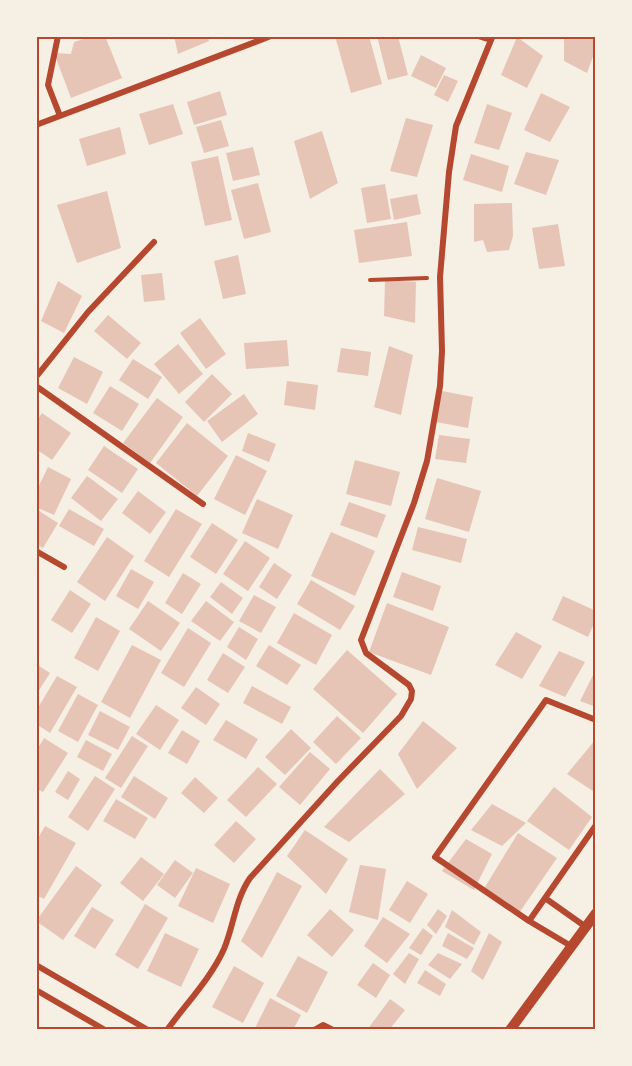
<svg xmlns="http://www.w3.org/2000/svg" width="632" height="1066" font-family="Spectral,serif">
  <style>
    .building { fill: #e6c5b7 }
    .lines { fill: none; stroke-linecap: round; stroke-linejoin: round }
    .path { stroke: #b5482f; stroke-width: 4 }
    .minor { stroke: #b5482f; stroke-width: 6 }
    .tertiary { stroke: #b5482f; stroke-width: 10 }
    .neatline { fill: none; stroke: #b5482f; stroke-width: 2 }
  </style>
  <rect width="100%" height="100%" fill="#f6efe4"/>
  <path class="building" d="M92 36H105L122 78 71 98 54 53 71 54 74 42Z
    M174 36H207L209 41 178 54Z
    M335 36H369L382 84 351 93Z
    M377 36H398L408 75 388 80Z
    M564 36H596V48L587 73 564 61Z
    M517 37 543 56 527 88 501 75Z
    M421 55 446 68 436 88 411 76Z
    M444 75 458 81 448 102 434 95Z
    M220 91 227 115 194 125 187 102Z
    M541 93 570 107 550 142 524 130Z
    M173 104 183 134 149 145 139 114Z
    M487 104 512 113 499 150 474 143Z
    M406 118 433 125 417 177 390 171Z
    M221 120 229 146 204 153 196 127Z
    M120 127 126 154 87 166 79 139Z
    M322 131 338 183 310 199 294 141Z
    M253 147 260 175 233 181 226 153Z
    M526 152 559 160 546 195 514 184Z
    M471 154 509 166 502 192 463 180Z
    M218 156 232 220 205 226 191 162Z
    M258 183 271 232 244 239 231 190Z
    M385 184 391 219 367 223 361 188Z
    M107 191 121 248 77 263 57 205Z
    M417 194 421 214 394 220 390 199Z
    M512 203 513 236 509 250 487 252 483 240 474 242V204Z
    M407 222 412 256 359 263 354 230Z
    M558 224 565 266 539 269 532 228Z
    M238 255 246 294 223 299 214 261Z
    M162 273 165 300 144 302 141 275Z
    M385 280 416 282 415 323 384 316Z
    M58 281 82 296 64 333 41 321Z
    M108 315 141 343 127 359 94 331Z
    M200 318 226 354 206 369 180 333Z
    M287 340 289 366 246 369 244 343Z
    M178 344 203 374 179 394 154 364Z
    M389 346 413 355 401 415 374 407Z
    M341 348 371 352 368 376 337 372Z
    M74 357 103 372 87 404 58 388Z
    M133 359 162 377 148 399 119 380Z
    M212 374 232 394 204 422 185 402Z
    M287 381 318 385 315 410 284 405Z
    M110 386 139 404 122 431 93 413Z
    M442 391 473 397 468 428 436 422Z
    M244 394 258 414 222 442 207 421Z
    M157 398 183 417 150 463 123 443Z
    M42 413 71 433 52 460 36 449V422Z
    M187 423 228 456 197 496 156 463Z
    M248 433 276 444 269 462 242 451Z
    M439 435 470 439 466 463 435 459Z
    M104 446 138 469 122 493 88 470Z
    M236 455 267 471 245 515 214 499Z
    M355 460 400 472 391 506 346 494Z
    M48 467 71 479 54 515 36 507V492Z
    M87 476 118 499 101 521 71 498Z
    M437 478 481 491 469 532 425 519Z
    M138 491 166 512 150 534 122 513Z
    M257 499 293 515 278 549 242 533Z
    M349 502 386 515 377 538 340 525Z
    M36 509 58 523 43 548 36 544Z
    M69 509 104 529 94 546 59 526Z
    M176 509 202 524 169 577 144 561Z
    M212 523 238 540 216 574 190 557Z
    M418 527 467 539 461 563 412 550Z
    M331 532 375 551 355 596 311 576Z
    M107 537 134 556 105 601 77 582Z
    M245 541 270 558 248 591 223 574Z
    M274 563 292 575 277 599 259 587Z
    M131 569 154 582 138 609 116 596Z
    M402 572 441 586 433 611 393 597Z
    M183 573 201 584 182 614 165 603Z
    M311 580 355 606 340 630 297 604Z
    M221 582 243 598 232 614 210 597Z
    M70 590 91 604 72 633 51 620Z
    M254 595 276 607 261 633 239 621Z
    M563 596 596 611V619L588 637 552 620Z
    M148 601 180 623 161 651 129 629Z
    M206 601 234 622 220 641 191 621Z
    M387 603 449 627 431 675 369 652Z
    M294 613 332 635 316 665 277 643Z
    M96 617 120 631 98 671 74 658Z
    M239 627 258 639 246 660 227 647Z
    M188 628 211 643 184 687 161 673Z
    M516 632 542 646 522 679 495 665Z
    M132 645 161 660 130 718 101 702Z
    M269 645 301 665 287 685 256 666Z
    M347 650 397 694 363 733 313 689Z
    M559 651 585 662 565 697 539 686Z
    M223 653 245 667 228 693 207 680Z
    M36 664 50 673 36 695Z
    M596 669V707L580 701Z
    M57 676 77 687 50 733 36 724V711Z
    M252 686 291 707 282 724 243 703Z
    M196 687 220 704 206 725 181 708Z
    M78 694 98 705 78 742 58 731Z
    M156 705 179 720 160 750 136 734Z
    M100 711 130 727 118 750 88 735Z
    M337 716 361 738 336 764 313 742Z
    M226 720 258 739 246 759 213 740Z
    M423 721 457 748 417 789 398 754Z
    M291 729 311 748 285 775 265 757Z
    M182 730 200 741 187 764 168 753Z
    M132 736 148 746 121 788 105 778Z
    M44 738 68 753 43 792 36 788V752Z
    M596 739V793L567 774Z
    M86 740 112 754 103 771 77 757Z
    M310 752 330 769 300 805 279 787Z
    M258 767 277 784 246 817 227 800Z
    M380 769 405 794 349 842 324 827Z
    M68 771 80 779 68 800 55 792Z
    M95 776 115 789 88 831 68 817Z
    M134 776 168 798 155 819 121 797Z
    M195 777 218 798 204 813 181 793Z
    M554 787 592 817 569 850 527 821Z
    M116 799 148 818 135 839 103 821Z
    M492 804 526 823 502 846 471 830Z
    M236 821 256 839 234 863 214 845Z
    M45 826 76 843 44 899 36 895V842Z
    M305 830 348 859 326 894 287 856Z
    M518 833 557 858 519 913 482 892Z
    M466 839 492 854 474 890 442 871Z
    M141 857 164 874 143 901 120 883Z
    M175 860 193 873 175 898 157 885Z
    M360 865 386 869 378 920 349 912Z
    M76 866 102 885 63 940 36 921Z
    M196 868 230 884 213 923 178 906Z
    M277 872 302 886 262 958 241 941Z
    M407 881 428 894 410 923 389 910Z
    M145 904 168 918 138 969 115 955Z
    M92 907 114 920 95 949 74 936Z
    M330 909 354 930 332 957 307 935Z
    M438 909 447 916 436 934 427 925Z
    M452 910 481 932 474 945 445 927Z
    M383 917 410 934 387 963 364 946Z
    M423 928 433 936 421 955 409 948Z
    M165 933 199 949 181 987 147 971Z
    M448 933 474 948 467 959 442 946Z
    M489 933 502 942 483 980 471 971Z
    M409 953 419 959 405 984 393 974Z
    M438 953 462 964 450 979 428 965Z
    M298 956 328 972 307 1013 276 996Z
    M373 963 390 975 376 998 357 985Z
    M234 966 264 983 243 1023 212 1007Z
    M425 970 446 984 440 996 417 983Z
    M270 998 301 1015 293 1030H254Z
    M390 999 405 1010 389 1030H367Z"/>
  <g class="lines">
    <path class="path" d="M370 280 427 278"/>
    <path class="minor" d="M58 36 48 85 60 116
      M478 36 491 40 493 36
      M36 125 271 36
      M36 377 88 312 154 242
      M36 386 203 504
      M36 551 64 567
      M545 898 586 927
      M529 921 596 825
      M571 946 529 921 435 857 546 700 596 720
      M36 965 148 1030
      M36 990 105 1030
      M167 1030C186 1004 211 978 224 949 234 925 235 900 250 878L338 781 401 716 411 699 412 691 409 685 366 653 361 640 414 503 427 461 440 386 442 351 440 277 449 172 456 126 491 40
      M314 1030 323 1025 333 1030"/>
    <path class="tertiary" d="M510 1030 596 913"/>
  </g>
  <rect width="632" height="1066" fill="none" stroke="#f6efe4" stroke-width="75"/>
  <rect x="38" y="38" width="556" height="990" class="neatline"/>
</svg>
